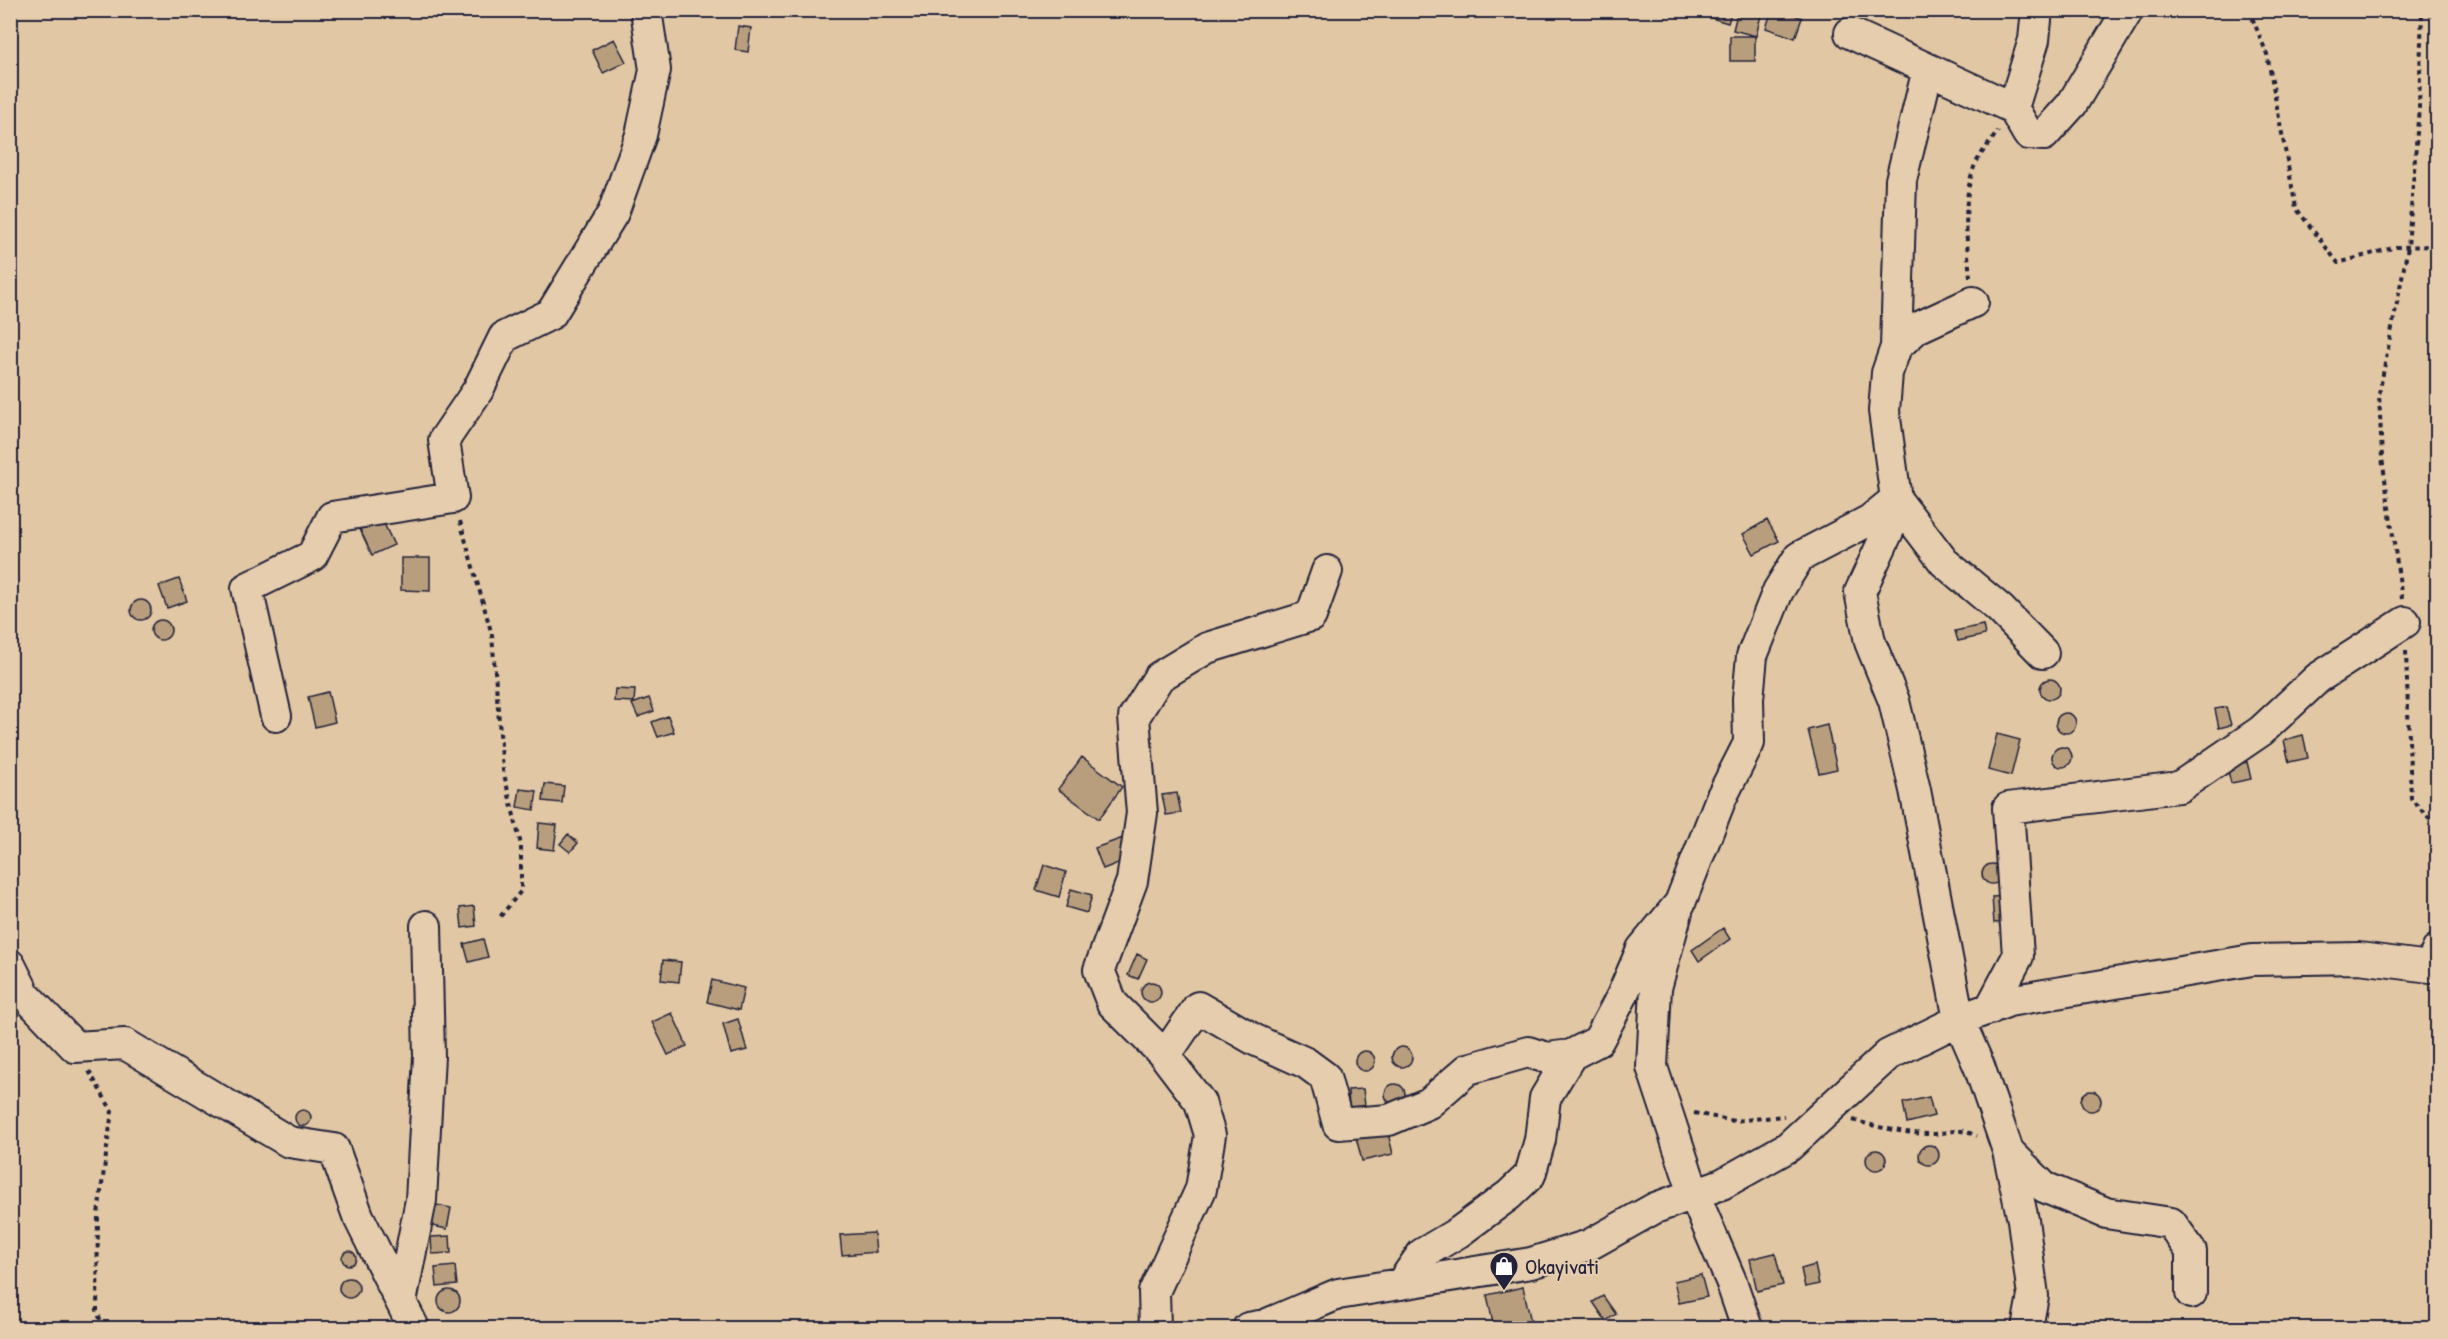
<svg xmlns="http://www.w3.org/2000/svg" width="2448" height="1339" font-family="'Patrick Hand',sans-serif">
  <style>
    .building { fill: #b89e7d; stroke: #22223b; stroke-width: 1.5 }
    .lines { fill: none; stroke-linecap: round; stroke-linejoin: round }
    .minor-casing { stroke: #22223b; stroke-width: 34 }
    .path { stroke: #22223b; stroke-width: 4; stroke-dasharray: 4.5 4.5; stroke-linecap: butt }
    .minor { stroke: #e5cdae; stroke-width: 30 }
    .labels { text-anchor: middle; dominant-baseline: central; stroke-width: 4.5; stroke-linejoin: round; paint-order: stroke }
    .poi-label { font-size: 22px; fill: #22223b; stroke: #e5cdae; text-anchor: start }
  </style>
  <rect width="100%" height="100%" fill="#e1c7a4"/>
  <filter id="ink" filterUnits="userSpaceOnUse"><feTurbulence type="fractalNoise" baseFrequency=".0167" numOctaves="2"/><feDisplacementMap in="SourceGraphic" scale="12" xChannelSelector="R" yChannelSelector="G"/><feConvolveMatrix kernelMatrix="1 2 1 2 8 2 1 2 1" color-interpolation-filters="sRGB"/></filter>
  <g filter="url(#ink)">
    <path class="building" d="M1707 10H1732L1728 23 1705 16Z
      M1738 10 1761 15 1756 36 1733 30Z
      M1772 10H1782L1802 18 1795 38 1766 28Z
      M738 26 751 28 748 52 735 50Z
      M1730 36H1755V61H1730Z
      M614 39 626 62 603 73 592 50Z
      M380 515 394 545 372 555 358 525Z
      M1767 520 1779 541 1754 554 1743 534Z
      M401 558H430V591L401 590Z
      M179 579 187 601 167 608 159 586Z
      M131 610a10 10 0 1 1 20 0a10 10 0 1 1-20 0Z
      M151 630a10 10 0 1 1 20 0a10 10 0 1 1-20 0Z
      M1983 625 1985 635 1958 641 1955 631Z
      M2040 689a10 10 0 1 1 20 0a10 10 0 1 1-20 0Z
      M615 689 635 690 634 702 614 701Z
      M328 692 335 722 315 727 308 697Z
      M649 698 654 711 638 717 632 704Z
      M2226 707 2231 725 2219 728 2215 709Z
      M2056 723a10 10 0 1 1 20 0a10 10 0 1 1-20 0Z
      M668 716 674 732 658 737 652 722Z
      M1827 725 1837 769 1819 773 1808 730Z
      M1997 734 2020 740 2011 776 1988 770Z
      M2303 735 2308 758 2289 762 2284 740Z
      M2052 757a10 10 0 1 1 20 0a10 10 0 1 1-20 0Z
      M1082 757 1122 787 1099 819 1058 789Z
      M2247 762 2251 779 2231 783 2227 767Z
      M545 784 564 786 562 803 543 801Z
      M520 789 537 791 534 810 517 807Z
      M1177 793 1181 813 1166 815 1162 795Z
      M539 823 557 825 554 850 537 848Z
      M568 834 578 843 570 852 560 844Z
      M1123 838 1131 858 1103 869 1095 848Z
      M1982 874a10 10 0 1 1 20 0a10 10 0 1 1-20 0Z
      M1044 865 1066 872 1059 897 1036 890Z
      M1071 889 1092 895 1087 913 1066 907Z
      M2004 896 2006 922 1994 923 1992 897Z
      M474 906 476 926 462 928 460 908Z
      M1723 928 1730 939 1699 961 1692 950Z
      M483 939 488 957 469 962 464 944Z
      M1137 954 1147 959 1138 979 1128 975Z
      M663 960 681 962 679 982 661 980Z
      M712 980 744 988 739 1010 707 1002Z
      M1141 992a10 10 0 1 1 20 0a10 10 0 1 1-20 0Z
      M672 1013 687 1046 668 1055 652 1022Z
      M738 1019 747 1050 731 1054 723 1024Z
      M1392 1057a10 10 0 1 1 20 0a10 10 0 1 1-20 0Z
      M1355 1061a10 10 0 1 1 20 0a10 10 0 1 1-20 0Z
      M1385 1094a10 10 0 1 1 20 0a10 10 0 1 1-20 0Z
      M1363 1089 1365 1106 1349 1107 1348 1090Z
      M2081 1101a10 10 0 1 1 20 0a10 10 0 1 1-20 0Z
      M1929 1097 1934 1116 1907 1123 1903 1103Z
      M295 1118a8 8 0 1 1 16 0a8 8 0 1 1-16 0Z
      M1385 1121 1393 1154 1362 1161 1354 1129Z
      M1919 1155a10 10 0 1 1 20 0a10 10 0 1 1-20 0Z
      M1866 1160a10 10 0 1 1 20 0a10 10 0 1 1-20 0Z
      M432 1204 451 1208 447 1229 428 1225Z
      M874 1233 876 1252 842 1255 840 1235Z
      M450 1236 451 1253 432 1254 431 1237Z
      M342 1258a7 7 0 1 1 14 0a7 7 0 1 1-14 0Z
      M1775 1253 1783 1285 1757 1291 1750 1259Z
      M1815 1265 1819 1284 1805 1287 1801 1269Z
      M455 1266 457 1285 437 1287 435 1268Z
      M1701 1275 1707 1297 1679 1303 1674 1281Z
      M339 1288a10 10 0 1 1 20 0a10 10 0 1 1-20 0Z
      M1523 1287 1532 1326 1494 1328 1487 1295Z
      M438 1301a11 11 0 1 1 22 0a11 11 0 1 1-22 0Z
      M1603 1296 1616 1314 1606 1321 1593 1302Z"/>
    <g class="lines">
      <g class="minor-casing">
        <path id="minor" d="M1850 33 2013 108 2028 134 2044 135 2072 104 2128 10
          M2013 108 2034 40 2037 10
          M1973 302 1917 328 1896 347 1887 373 1884 411 1896 499 1890 527 1860 592 1870 642 1894 701 1915 790 1959 1020 1979 1066 2008 1151 2023 1220 2033 1296 2027 1328
          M1896 347 1901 180 1928 69
          M276 716 247 588 312 556 332 517 453 498 444 440 478 390 504 337 551 314 613 213 641 135 655 70 646 10
          M1677 912 1656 988 1652 1067 1694 1194 1731 1281 1747 1328
          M10 965 25 995 75 1047 125 1044 289 1142 334 1149 358 1216 414 1328
          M1990 1009 2018 956 2008 808 2179 787 2261 731 2318 678 2405 622
          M1165 1056 1198 1007 1255 1040 1306 1063 1325 1077 1338 1124 1389 1120 1429 1103 1468 1069 1528 1052 1547 1058 1571 1055
          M2008 1151 2044 1187 2106 1213 2171 1223 2191 1251V1293
          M1401 1284 1422 1254 1459 1232 1509 1195 1530 1175 1540 1140 1545 1098 1571 1055 1598 1041 1622 996 1642 949 1680 903 1721 798 1749 743 1748 699 1752 656 1778 591 1799 557 1870 520 1896 499 1944 562 2000 609 2043 653
          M401 1302 421 1200 429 1056 426 926
          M1155 1328 1154 1292 1201 1189 1210 1135 1200 1102 1165 1056 1112 1003 1099 970 1132 881 1142 813 1134 717 1159 677 1207 648 1311 616 1327 571
          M1248 1328 1265 1325 1338 1294 1531 1263 1589 1245 1655 1208 1722 1184 1788 1147 1888 1055 1959 1020 2009 1001 2252 960 2359 958 2430 967 2438 949"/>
      </g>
      <path class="path" d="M2249 10 2267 54 2296 208 2338 263 2396 247 2438 246
        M1970 277C1967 244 1962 203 1973 170 1977 157 1990 143 1998 131
        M460 521 492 635 503 770 521 845V891L499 918
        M2402 599 2382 458 2379 394 2408 247 2419 107 2422 10
        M2406 651 2411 799 2438 827
        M89 1071 112 1111 98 1214 97 1310 103 1328
        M1694 1113 1734 1121 1784 1116
        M1853 1120C1877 1127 1902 1133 1927 1134 1950 1135 1953 1125 1977 1136"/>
      <use href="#minor" class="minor"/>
    </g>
  </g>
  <defs>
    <g id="shop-pin" transform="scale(1.5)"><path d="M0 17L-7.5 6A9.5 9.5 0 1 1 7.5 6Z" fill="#22223b" stroke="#e5cdae"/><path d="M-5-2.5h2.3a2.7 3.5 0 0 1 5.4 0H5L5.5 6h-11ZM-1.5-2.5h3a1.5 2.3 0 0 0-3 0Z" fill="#fff"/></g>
  </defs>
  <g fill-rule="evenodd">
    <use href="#shop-pin" x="1504" y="1266"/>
  </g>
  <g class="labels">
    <g class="poi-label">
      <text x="1525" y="1266">Okayivati</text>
    </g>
  </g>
  <rect width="2448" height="1339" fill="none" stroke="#e5cdae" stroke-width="36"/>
  <rect x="18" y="18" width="2412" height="1303" fill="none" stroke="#22223b" stroke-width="2" filter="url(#ink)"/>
</svg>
